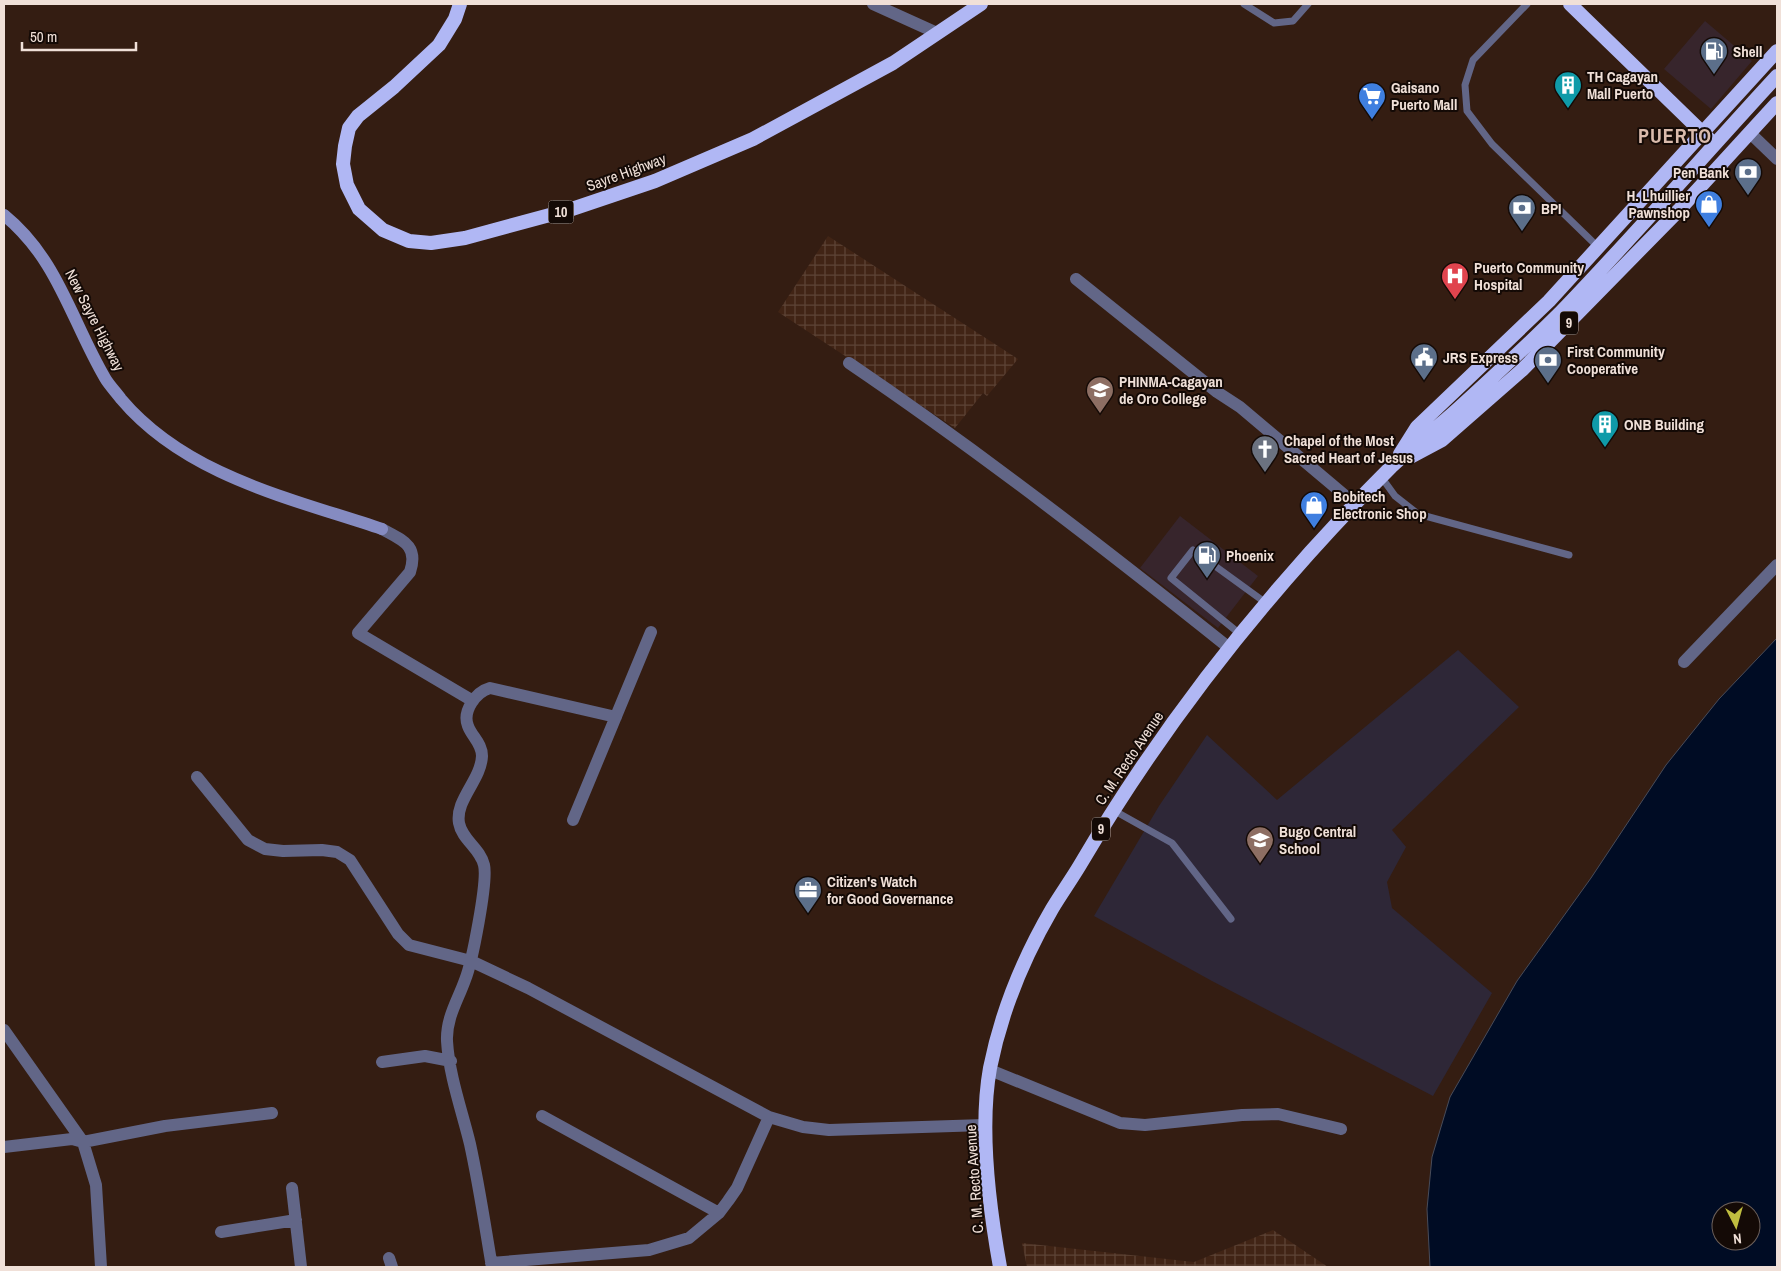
<svg xmlns="http://www.w3.org/2000/svg" width="1781" height="1271" font-family="'Archivo Narrow',sans-serif">
  <style>
    .commercial { fill: #37252c }
    .industrial { fill: url(#industrial-grid) }
    .education { fill: #2e2737 }
    .water { fill: #000c24; stroke: #484c5a; fill-rule: evenodd }
    .lines { fill: none; stroke-linecap: round; stroke-linejoin: round }
    .service { stroke: #626687; stroke-width: 7 }
    .minor { stroke: #626687; stroke-width: 12 }
    .secondary { stroke: #858bc1; stroke-width: 12 }
    .trunk { stroke: #b0b7f4; stroke-width: 14 }
    .labels { text-anchor: middle; dominant-baseline: central; stroke-width: 4; stroke-linejoin: round; paint-order: stroke }
    .shield { fill: #140a06; stroke: #aea099; stroke-width: 1 }
    .shield-label { font-size: 14px; font-weight: bold; fill: #f0e0d8 }
    .poi-label { font-size: 15px; font-weight: bold; fill: #f0e0d8; stroke: #140a06; text-anchor: start }
    .street-label { font-size: 15px; fill: #f0e0d8; stroke: #140a06 }
    .district-label { font-size: 20px; font-weight: bold; letter-spacing: 1px; fill: #dabbac; stroke: #140a06 }
  </style>
  <defs>
    <pattern id="industrial-grid" width="8" height="8" patternUnits="userSpaceOnUse" patternTransform="scale(1.25)"><rect width="8" height="8" fill="#412415"/><path d="M0 4h8M4 0v8" fill="none" stroke="#5d4436"/></pattern>
  </defs>
  <rect width="100%" height="100%" fill="#341d12"/>
  <path class="commercial" d="M1705 21 1752 61 1711 109 1664 69Z
    M1180 516 1258 576 1218 628 1140 568Z"/>
  <path class="industrial" d="M828 236 1018 359 987 396 983 393 955 428 778 312Z
    M1273 1230 1328 1267H1027L1022 1243 1194 1262Z"/>
  <path class="education" d="M1458 650 1519 707 1392 830 1406 847 1387 882 1392 908 1492 993 1433 1096 1212 981 1094 916 1159 806 1207 735 1277 800Z"/>
  <path class="water" d="M1777 638V1267H1430L1427 1209 1432 1157 1450 1097 1517 981 1591 878 1666 765 1719 699ZM1721 1211H1751V1241H1721Z"/>
  <g class="lines">
    <path class="service" d="M1244 4 1274 23 1293 21 1308 4
      M1527 4 1473 60 1465 85 1467 111 1492 144 1598 247
      M1382 478 1395 496 1418 514 1569 555
      M1240 634 1171 578 1193 550 1266 603
      M1113 810 1172 843 1231 919"/>
    <path class="minor" d="M873 4 937 33
      M1750 133 1777 159
      M1076 279 1217 392 1240 407 1355 504
      M849 363C980 452 1104 548 1228 647
      M382 529C402 540 419 545 410 572L358 633 473 701
      M1684 662 1777 565
      M197 777 248 840 265 849 283 851 322 850 337 852 350 860 398 934 409 945 471 961 528 988 769 1117 803 1127 829 1130 984 1125
      M573 820 651 632
      M4 1030 83 1142 96 1185 101 1267
      M382 1062 425 1056 451 1061
      M990 1070 1120 1123 1145 1125 1242 1115 1278 1114 1341 1129
      M542 1116 719 1213
      M4 1147 72 1139 83 1142 165 1126 272 1113
      M292 1188 301 1267
      M221 1232 296 1220
      M389 1258 392 1267
      M491 1263 649 1250 689 1238 719 1213 728 1201 737 1188 769 1117
      M492 1267C485 1226 479 1185 470 1144 462 1111 449 1075 447 1041 446 1018 458 1000 465 980 472 963 488 881 484 865 480 848 462 840 459 823 455 800 481 780 482 756 482 743 472 737 468 726 462 711 476 692 490 688L616 717"/>
    <path class="secondary" d="M4 215C58 259 71 320 105 378 109 385 116 392 121 399 186 476 290 498 382 529"/>
    <path class="trunk" d="M460 4 455 19 439 45 394 87 358 116 349 128 345 146 343 164 347 185 359 209 383 230 409 241 431 243 465 238 572 209 655 181 753 139 893 63 981 4
      M1570 4 1709 139
      M1400 454 1417 427 1549 301 1777 51
      M1412 456 1442 440 1522 370 1679 210 1777 103
      M1000 1267C989 1206 979 1129 990 1068 1001 1013 1024 957 1052 909 1061 894 1071 880 1080 865 1166 719 1271 587 1391 467 1412 447 1436 429 1458 409 1493 377 1528 345 1561 312 1635 235 1705 154 1777 76"/>
  </g>
  <defs>
    <g id="fuel-pin" transform="scale(1.4375)"><path d="M0 17L-7.5 6A9.5 9.5 0 1 1 7.5 6Z" fill="#5c6f8a" stroke="#140a06"/><path d="M-5.5-6h7V0h2V4h1.3V-2.5L3-4.5l.8-.8L6-3V5H2.5V1h-1V6h-7ZM-4.2-4.7v3.2H.2V-4.7Z" fill="#fff"/></g>
    <g id="building-pin" transform="scale(1.4375)"><path d="M0 17L-7.5 6A9.5 9.5 0 1 1 7.5 6Z" fill="#0f9aa8" stroke="#140a06"/><path d="M-4-6H4V6H1V3H-1V6H-4ZM-2.5-4.3h1.7v1.8h-1.7ZM.8-4.3h1.7v1.8H.8ZM-2.5-1h1.7V.8h-1.7ZM.8-1h1.7V.8H.8Z" fill="#fff"/></g>
    <g id="supermarket-pin" transform="scale(1.4375)"><path d="M0 17L-7.5 6A9.5 9.5 0 1 1 7.5 6Z" fill="#3f7fe0" stroke="#140a06"/><path d="M-6-5.5h2.5l.6 2H6L4.5 2H-2.5L-4.4-4H-6ZM-1.5 3.2a1.3 1.3 0 1 0 .1 0ZM3 3.2a1.3 1.3 0 1 0 .1 0Z" fill="#fff"/></g>
    <g id="bank-pin" transform="scale(1.4375)"><path d="M0 17L-7.5 6A9.5 9.5 0 1 1 7.5 6Z" fill="#5c6f8a" stroke="#140a06"/><path d="M-6-4H6V4H-6ZM0-2.3a2.3 2.3 0 1 0 0 4.6a2.3 2.3 0 1 0 0-4.6Z" fill="#fff"/></g>
    <g id="shop-pin" transform="scale(1.4375)"><path d="M0 17L-7.5 6A9.5 9.5 0 1 1 7.5 6Z" fill="#3f7fe0" stroke="#140a06"/><path d="M-5-2.5h2.3a2.7 3.5 0 0 1 5.4 0H5L5.5 6h-11ZM-1.5-2.5h3a1.5 2.3 0 0 0-3 0Z" fill="#fff"/></g>
    <g id="hospital-pin" transform="scale(1.4375)"><path d="M0 17L-7.5 6A9.5 9.5 0 1 1 7.5 6Z" fill="#e0444e" stroke="#140a06"/><path d="M-5-5h3v3.5h4V-5h3V5h-3V1.5h-4V5h-3Z" fill="#fff"/></g>
    <g id="civic-pin" transform="scale(1.4375)"><path d="M0 17L-7.5 6A9.5 9.5 0 1 1 7.5 6Z" fill="#5c6f8a" stroke="#140a06"/><path d="M-.6-6.5H3V-4.5H.6V-3L4-1V1h2V6H-6V1h2V-1L-.6-3ZM-1.2 2.5V6h2.4V2.5Z" fill="#fff"/></g>
    <g id="university-pin" transform="scale(1.4375)"><path d="M0 17L-7.5 6A9.5 9.5 0 1 1 7.5 6Z" fill="#8d6e63" stroke="#140a06"/><path d="M0-5L7-2L0 1L-7-2ZM-4 1L0 2.5L4 1V4Q0 6-4 4Z" fill="#fff"/></g>
    <g id="church-pin" transform="scale(1.4375)"><path d="M0 17L-7.5 6A9.5 9.5 0 1 1 7.5 6Z" fill="#6b7280" stroke="#140a06"/><path d="M-1.2-6h2.4v3.5h3.3v2.4h-3.3V6h-2.4V-.1h-3.3v-2.4h3.3Z" fill="#fff"/></g>
    <g id="school-pin" transform="scale(1.4375)"><path d="M0 17L-7.5 6A9.5 9.5 0 1 1 7.5 6Z" fill="#8d6e63" stroke="#140a06"/><path d="M0-5L7-2L0 1L-7-2ZM-4 1L0 2.5L4 1V4Q0 6-4 4Z" fill="#fff"/></g>
    <g id="office-pin" transform="scale(1.4375)"><path d="M0 17L-7.5 6A9.5 9.5 0 1 1 7.5 6Z" fill="#5c6f8a" stroke="#140a06"/><path d="M-6-3h4V-5.5h4V-3h4V5H-6ZM-1-4.5V-3h2v-1.5ZM-6 0V1H6V0Z" fill="#fff"/></g>
  </defs>
  <g fill-rule="evenodd">
    <use href="#fuel-pin" x="1714" y="51"/>
    <use href="#building-pin" x="1568" y="85"/>
    <use href="#supermarket-pin" x="1372" y="96"/>
    <use href="#bank-pin" x="1748" y="172"/>
    <use href="#shop-pin" x="1709" y="204"/>
    <use href="#bank-pin" x="1522" y="208"/>
    <use href="#hospital-pin" x="1455" y="276"/>
    <use href="#civic-pin" x="1424" y="357"/>
    <use href="#bank-pin" x="1548" y="360"/>
    <use href="#university-pin" x="1100" y="390"/>
    <use href="#building-pin" x="1605" y="424"/>
    <use href="#church-pin" x="1265" y="449"/>
    <use href="#shop-pin" x="1314" y="505"/>
    <use href="#fuel-pin" x="1207" y="555"/>
    <use href="#school-pin" x="1260" y="840"/>
    <use href="#office-pin" x="808" y="890"/>
  </g>
  <g class="labels">
    <g class="shield">
      <rect x="548.5" y="200.5" width="25" height="23" rx="4"/>
      <rect x="1560" y="311.5" width="18" height="23" rx="4"/>
      <rect x="1092" y="817.5" width="18" height="23" rx="4"/>
    </g>
    <g class="shield-label">
      <text x="561" y="212">10</text>
      <text x="1569" y="323">9</text>
      <text x="1101" y="829">9</text>
    </g>
    <g class="poi-label">
      <text x="1733" y="51">Shell</text>
      <text x="1587" y="76">TH Cagayan<tspan x="1587" dy="17">Mall Puerto</tspan></text>
      <text x="1391" y="87">Gaisano<tspan x="1391" dy="17">Puerto Mall</tspan></text>
      <text x="1729" y="172" text-anchor="end">Pen Bank</text>
      <text x="1690" y="195" text-anchor="end">H. Lhuillier<tspan x="1690" dy="17">Pawnshop</tspan></text>
      <text x="1541" y="208">BPI</text>
      <text x="1474" y="267">Puerto Community<tspan x="1474" dy="17">Hospital</tspan></text>
      <text x="1567" y="351">First Community<tspan x="1567" dy="17">Cooperative</tspan></text>
      <text x="1443" y="357">JRS Express</text>
      <text x="1119" y="381">PHINMA-Cagayan<tspan x="1119" dy="17">de Oro College</tspan></text>
      <text x="1624" y="424">ONB Building</text>
      <text x="1284" y="440">Chapel of the Most<tspan x="1284" dy="17">Sacred Heart of Jesus</tspan></text>
      <text x="1333" y="496">Bobitech<tspan x="1333" dy="17">Electronic Shop</tspan></text>
      <text x="1226" y="555">Phoenix</text>
      <text x="1279" y="831">Bugo Central<tspan x="1279" dy="17">School</tspan></text>
      <text x="827" y="881">Citizen's Watch<tspan x="827" dy="17">for Good Governance</tspan></text>
    </g>
    <g class="street-label">
      <text transform="translate(626 172) rotate(-20)">Sayre Highway</text>
      <text transform="translate(95 320) rotate(63)">New Sayre Highway</text>
      <text transform="translate(1129 758) rotate(-56)">C. M. Recto Avenue</text>
      <text transform="translate(974 1179) rotate(-94)">C. M. Recto Avenue</text>
    </g>
    <g class="district-label">
      <text x="1675" y="135">PUERTO</text>
    </g>
  </g>
  <rect width="1781" height="1271" fill="none" stroke="#f0e0d8" stroke-width="10"/>
  <g transform="translate(1736 1226) rotate(174)"><circle r="24" fill="#140a06" stroke="#6c605a"/>
  <path d="M0-4L9 19L0 12L-9 19Z" fill="#c0be40"/>
  <text y="-8" font-size="14" font-weight="bold" text-anchor="middle" fill="#f0e0d8">N</text>
  </g>
  <path d="M22 42v8h114v-8" fill="none" stroke="#f0e0d8" stroke-width="2.5"/>
  <text x="30" y="42" font-size="15" fill="#f0e0d8" stroke="#140a06" stroke-width="4" paint-order="stroke">50 m</text>
</svg>
